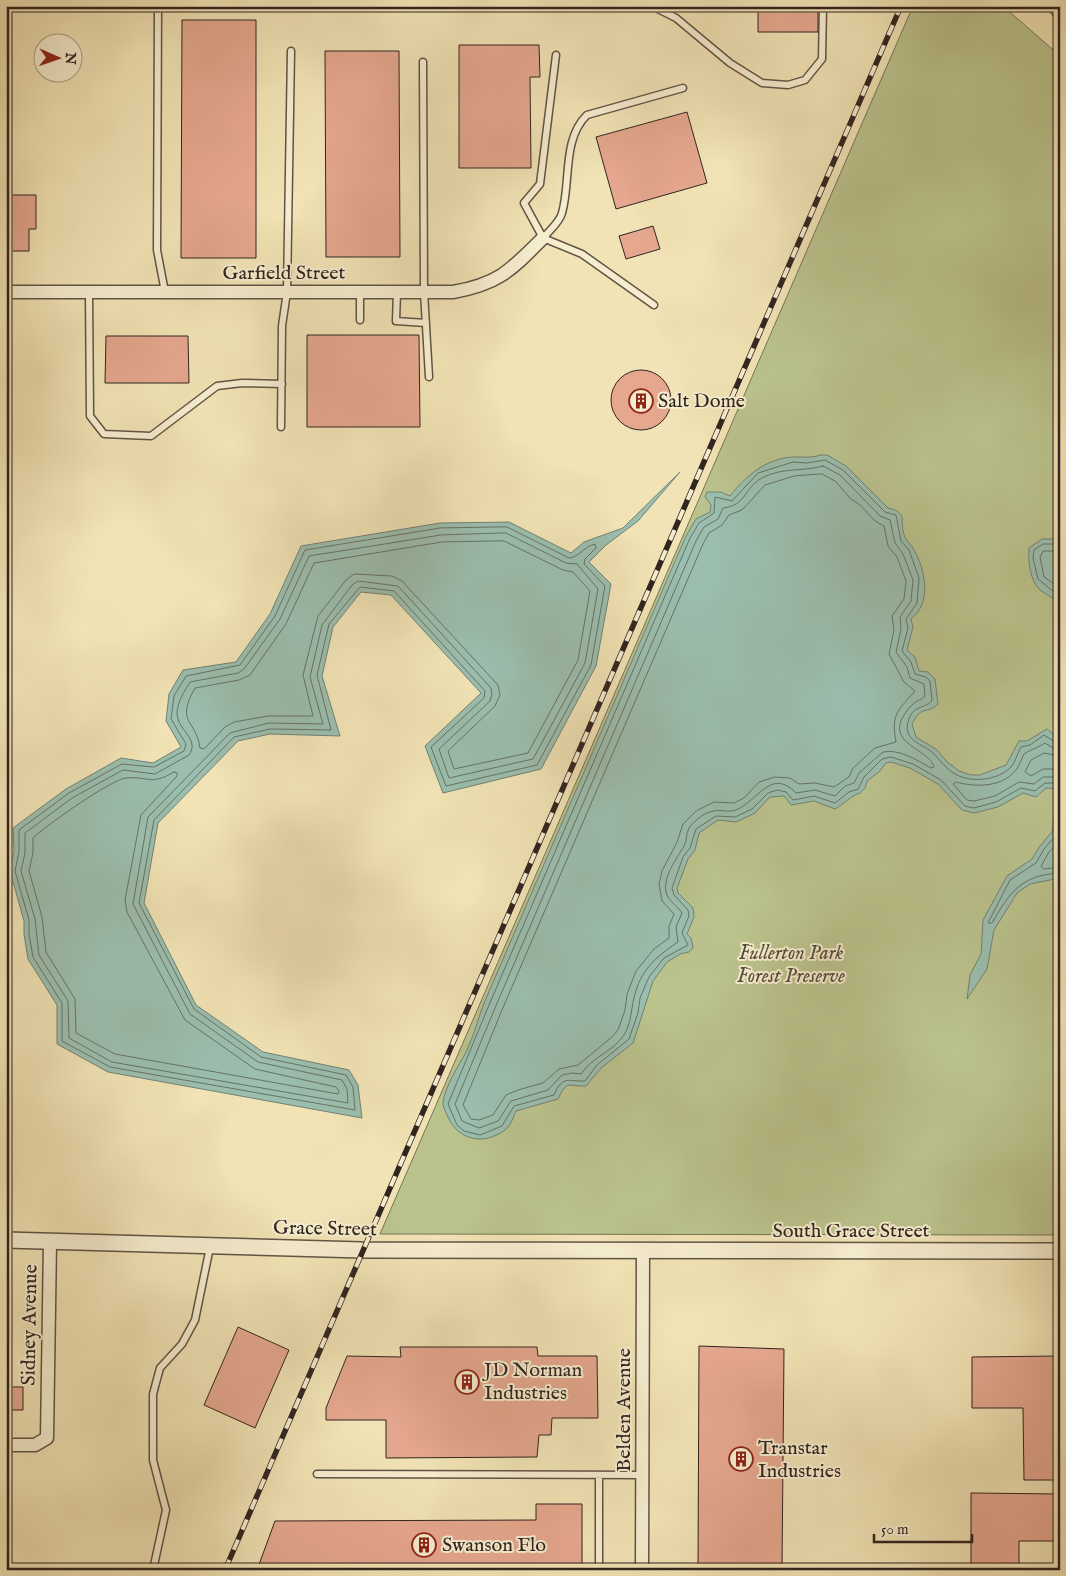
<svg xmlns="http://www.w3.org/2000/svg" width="1066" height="1576" font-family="'IM FELL English',serif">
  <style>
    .green { fill: #bbc38d; stroke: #767456 }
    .water { fill: #9bbeae; stroke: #718175 }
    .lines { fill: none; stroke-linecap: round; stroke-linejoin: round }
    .shore { stroke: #667267; stroke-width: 1 }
    .building { fill: #e5a78e; stroke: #312520 }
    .service-casing { stroke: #615445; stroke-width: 9 }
    .minor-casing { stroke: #615445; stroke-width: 15 }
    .tertiary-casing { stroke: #615445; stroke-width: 18 }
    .service { stroke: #f6edcf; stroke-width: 6 }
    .minor { stroke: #f6edcf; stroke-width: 12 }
    .tertiary { stroke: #f6edcf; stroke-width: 15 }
    .rail-casing { stroke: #312520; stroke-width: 5.5 }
    .rail { stroke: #f6edcf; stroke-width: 4; stroke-dasharray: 11; stroke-linecap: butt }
    .labels { text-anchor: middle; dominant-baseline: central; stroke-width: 4; stroke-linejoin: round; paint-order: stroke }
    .street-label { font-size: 20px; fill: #312520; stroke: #f6edcf }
    .poi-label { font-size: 20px; fill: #312520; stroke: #f6edcf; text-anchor: start }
    .park-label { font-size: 20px; font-style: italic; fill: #544c3b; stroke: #f6edcf }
  </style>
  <rect width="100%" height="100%" fill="#f1e3b5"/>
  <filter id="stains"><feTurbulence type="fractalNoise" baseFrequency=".004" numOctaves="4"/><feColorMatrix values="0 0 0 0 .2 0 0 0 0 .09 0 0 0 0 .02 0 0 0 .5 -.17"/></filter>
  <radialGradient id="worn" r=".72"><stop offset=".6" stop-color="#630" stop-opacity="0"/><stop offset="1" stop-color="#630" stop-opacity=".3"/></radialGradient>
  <path class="green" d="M913 6H1003L1060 56V1235L380 1234Z"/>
  <path class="water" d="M821 455H827L846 466 888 508C911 513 897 523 906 539 908 543 912 545 913 548 925 569 933 602 911 619L913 627 907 650 915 657 919 671 928 672 935 679 938 704C927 715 922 704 912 724L916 737 937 750 946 761 959 771 971 775H980L1006 765 1019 741H1027L1047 729 1057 737H1060V789L1046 788 1036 797 1023 793 998 807 974 813 962 810 938 784 910 768 891 762 886 763 879 772 867 781 865 788 860 793C850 796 844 804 835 809L814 801 791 805 784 796 770 797 755 813 736 822 718 820 699 833 695 850 688 859 677 888 678 893 693 908 694 917 687 934 691 938 693 948 689 952 680 954 667 962 653 981 633 1043 601 1068 586 1086C569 1087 567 1079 558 1099L516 1111C513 1117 511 1126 505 1130 484 1146 458 1140 448 1117 446 1113 443 1107 443 1103 445 1085 459 1066 467 1050 474 1035 478 1019 484 1003L686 536 696 519 710 512 711 505 705 497 707 492H721L730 496C746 476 766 458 794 457 804 457 811 458 821 455Z
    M680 472 638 521 606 545 589 562 611 584 596 666 541 769 443 793 425 746 481 693 391 595 361 592 333 627 322 676 340 736 270 734 238 741 158 823 144 903 196 1005 263 1052 349 1070 358 1085 362 1118 108 1072 57 1044V1005L28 959 24 934V921L10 871 14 852 13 828 66 789 121 758 153 763 181 747 166 721 169 694 183 670 236 662 270 614 301 546 440 523 509 522 571 553 584 542 623 528Z
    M1042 539H1060V604C1054 598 1047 595 1040 590 1030 581 1028 561 1029 548Z
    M1060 811V878L1030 884 1017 893 994 930 987 969 967 999 970 975 981 954 983 920 1007 876 1032 859 1040 846 1052 832 1054 818Z"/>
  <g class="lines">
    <path class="shore" d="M823 466 840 475 880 516 890 520 895 543 903 554 913 580 911 601 900 617 901 629 896 652 907 667 910 678 924 684 925 696C922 700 917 700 913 704 875 743 929 747 934 767L931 768C916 760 901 749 883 752L859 773 854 783 845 786 835 796 815 790 796 793C771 767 758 801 736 810 726 814 718 806 703 815 699 818 692 823 689 828 686 833 687 841 684 846 677 859 663 875 666 892 668 901 677 905 682 913L676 927 678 942C656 957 640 970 634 998 631 1010 631 1024 624 1035 614 1051 592 1057 581 1074L572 1073 562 1075 548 1090 511 1101 498 1121 479 1128 462 1121 455 1104 495 1008 696 541 704 527 718 519 723 508C747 505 743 489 762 478 782 467 802 472 823 466Z
      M822 474 835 481 851 499 860 505 875 521 884 526 888 546 897 557 906 581 904 599 892 616 894 630 889 654 904 682 915 691C897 711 891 715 896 742L875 748 853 768 849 777 834 787 815 783 799 784 790 778 775 777 759 782 744 798 734 803 714 802 696 811 683 824 677 842 662 871 659 884 662 901 674 914 669 926V938L654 949 636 971 627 994 625 1010 618 1030 612 1037 578 1065 559 1069 543 1083 518 1090 506 1095 493 1115 479 1120 471 1119 463 1105 502 1010 703 544 709 533 722 525 729 515 742 510 765 485 794 476Z
      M507 527 569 558C579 557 585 546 595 544L596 548 585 559 584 564 605 586 591 665 537 765 446 786 431 747 484 698 485 691 394 591 360 587 329 624 317 675 331 730 270 729 234 737 154 820 139 903 194 1009 261 1057 346 1075 353 1087 355 1110 110 1067 62 1041V1003L33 957 29 934V920L15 871 19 852V830L69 793 122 764 154 767 184 751 186 744 171 719 174 696 186 676 240 665 275 616 305 550 440 528Z
      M506 533 566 563 577 564 598 589 585 663 533 759 449 778 439 749 490 701 492 694 491 688 398 586 358 581 352 585 322 625 310 677 323 724 269 723 230 733 148 817 133 904 190 1014 258 1062 342 1080 347 1089 348 1103 112 1062 69 1038 68 1001 39 955 35 919 21 871 25 853V833L72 798 123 770 155 774 189 755C199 741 182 732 178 719 174 707 184 692 190 682L238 673 244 669 280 619 309 556 441 535Z
      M504 541 563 570 573 572 590 591 578 660 528 753 454 769 448 751 495 706 500 695 498 685 402 581 392 576 354 574 346 580 318 616 303 675 313 716H268L234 722 225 727 204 749 200 748C196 719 175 723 195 688L239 680 250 675 286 624 314 563 442 542Z
      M1060 544H1043L1034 550 1033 558 1038 579 1060 597
      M1060 551H1043L1040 557 1044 577 1060 588
      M1060 742H1055L1044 735 1030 745 1021 747C1017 754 1016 761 1011 767 999 780 972 783 957 775 946 770 940 759 932 752 922 744 903 740 908 722 912 705 924 709 932 701L930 681 926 677 915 674 911 662 902 651 908 628 906 619 917 603 919 578 909 550 901 541 896 515 885 512 843 470 825 460 807 463 793 462 758 473 732 501 715 497 714 513 699 523 690 538 489 1005 448 1104 457 1125 464 1131 480 1135 502 1126 514 1106 554 1095C563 1074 569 1082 585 1081L597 1065 629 1039 638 1013 640 998 649 977 664 958 688 945 682 933 689 916 688 910 674 895 672 888 683 857 690 848 696 829 716 816 735 817 752 809 768 793 777 790 786 792 793 800 814 796 835 803 849 792 858 789 864 777 882 759 891 757 913 764 941 780 965 806 974 808 996 802 1021 788 1035 791 1045 783H1060
      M1060 749 1053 748 1045 743C1041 746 1026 752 1024 754 1021 759 1020 766 1015 771 1001 788 974 787 956 782L953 784 967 800 974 801 995 796 1019 782 1034 784 1043 777H1060
      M1060 756 1044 753 1031 760 1025 772 1031 776 1043 769H1060
      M174 772 177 773V776L141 815 125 900 127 912 185 1020 255 1069 336 1087 339 1091 338 1094 115 1054 76 1033 75 999 46 952 42 917 29 871 33 853V838C45 826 112 779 126 778 150 776 150 786 174 772Z
      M1060 819 1056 835 1044 849 1036 863 1010 880 988 923H992C1010 892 1021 875 1060 873
      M1060 841 1049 852 1041 866 1044 869 1060 867"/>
  </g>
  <path class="building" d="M698 6H818V32H758V9H698Z
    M1043 6H1060V14L1056 18Z
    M182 20H256V258H181Z
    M459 45H539L540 77H530L531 168H459Z
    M325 51H399L400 257H326Z
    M687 112 707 183 616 209 596 137Z
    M6 195H36V229H29V251H6Z
    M653 226 660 249 626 259 619 236Z
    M307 335H419L420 427H307Z
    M106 336H188L189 383H105Z
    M611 400a30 30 0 1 1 60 0a30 30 0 1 1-60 0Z
    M238 1327 289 1350 255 1428 204 1405Z
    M699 1346 784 1349 782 1570H698Z
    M400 1347H537L538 1356H597L598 1418H552L551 1435H539L537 1457 386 1458V1420H326V1408L347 1356 401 1357Z
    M1060 1356V1480H1024L1023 1408H972V1357Z
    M6 1387H23V1410H6Z
    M971 1493 1060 1494V1541H1019V1570H971Z
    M536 1504H582V1570H257L275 1521 536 1520Z"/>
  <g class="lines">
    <g class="service-casing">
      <path id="service" d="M158 6 157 250 165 292
        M652 6 676 18 730 63 762 83 788 85 805 80 822 59 823 6
        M556 55 540 184 524 203 543 238 582 254 654 305
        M423 62 424 292 429 377
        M543 238C549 231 560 222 562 213 571 182 562 139 587 115L683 88
        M89 292 90 416 104 434 151 436 217 386 242 383 282 384
        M397 292 396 321 426 323
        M360 320V292
        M281 427 282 326 287 292 291 51
        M317 1474 643 1475
        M153 1570 166 1510 153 1460V1394L160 1368 182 1344 195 1320 210 1247
        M599 1570V1475"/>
    </g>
    <g class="minor-casing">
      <path id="minor" d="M6 292H453C499 284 511 270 543 238
        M6 1445H35L47 1438 50 1242
        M642 1570 643 1250"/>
    </g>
    <g class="tertiary-casing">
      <path id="tertiary" d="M6 1240 362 1250 1060 1251"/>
    </g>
    <use href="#service" class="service"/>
    <use href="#minor" class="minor"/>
    <use href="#tertiary" class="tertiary"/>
    <g class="rail-casing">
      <path id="rail" d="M225 1570 901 6"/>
    </g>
    <use href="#rail" class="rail"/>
  </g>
  <defs>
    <g id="building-ring" transform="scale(1.25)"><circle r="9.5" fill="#f6edcf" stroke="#8f2418" stroke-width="1.5"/><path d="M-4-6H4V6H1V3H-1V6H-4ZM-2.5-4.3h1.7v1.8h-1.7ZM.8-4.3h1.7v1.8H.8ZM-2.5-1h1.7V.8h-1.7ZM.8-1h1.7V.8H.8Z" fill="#8f2418"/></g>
  </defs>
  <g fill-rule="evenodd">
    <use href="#building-ring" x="641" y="401"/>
    <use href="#building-ring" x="467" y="1382"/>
    <use href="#building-ring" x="741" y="1459"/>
    <use href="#building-ring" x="424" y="1545"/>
  </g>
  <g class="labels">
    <g class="street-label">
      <text x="284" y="273">Garfield Street</text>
      <text transform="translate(325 1229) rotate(1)">Grace Street</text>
      <text x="851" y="1231">South Grace Street</text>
      <text transform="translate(30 1325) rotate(-89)">Sidney Avenue</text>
      <text transform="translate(624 1410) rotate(-90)">Belden Avenue</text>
    </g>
    <g class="poi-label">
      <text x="658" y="401">Salt Dome</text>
      <text x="484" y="1370">JD Norman<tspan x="484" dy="23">Industries</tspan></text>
      <text x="758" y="1448">Transtar<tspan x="758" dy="23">Industries</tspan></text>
      <text x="442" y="1545">Swanson Flo</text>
    </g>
    <g class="park-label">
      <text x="791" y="953">Fullerton Park<tspan x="791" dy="23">Forest Preserve</tspan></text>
    </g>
  </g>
  <rect width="1066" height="1576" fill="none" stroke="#f1e3b5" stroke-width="25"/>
  <rect x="8" y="8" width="1051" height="1561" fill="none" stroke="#312520" stroke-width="2.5"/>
  <rect x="12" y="12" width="1041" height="1551" fill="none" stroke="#312520"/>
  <g transform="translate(58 58) rotate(92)"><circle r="24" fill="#f6edcf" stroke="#a79d89"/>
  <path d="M0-4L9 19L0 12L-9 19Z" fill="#8f2418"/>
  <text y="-8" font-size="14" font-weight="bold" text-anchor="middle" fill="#312520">N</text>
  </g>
  <path d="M874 1534v8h98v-8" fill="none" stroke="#312520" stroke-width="2.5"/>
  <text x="881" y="1534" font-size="15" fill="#312520" stroke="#f6edcf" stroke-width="4" paint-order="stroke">50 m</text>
  <rect width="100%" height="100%" filter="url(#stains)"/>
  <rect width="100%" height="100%" fill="url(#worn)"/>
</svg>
